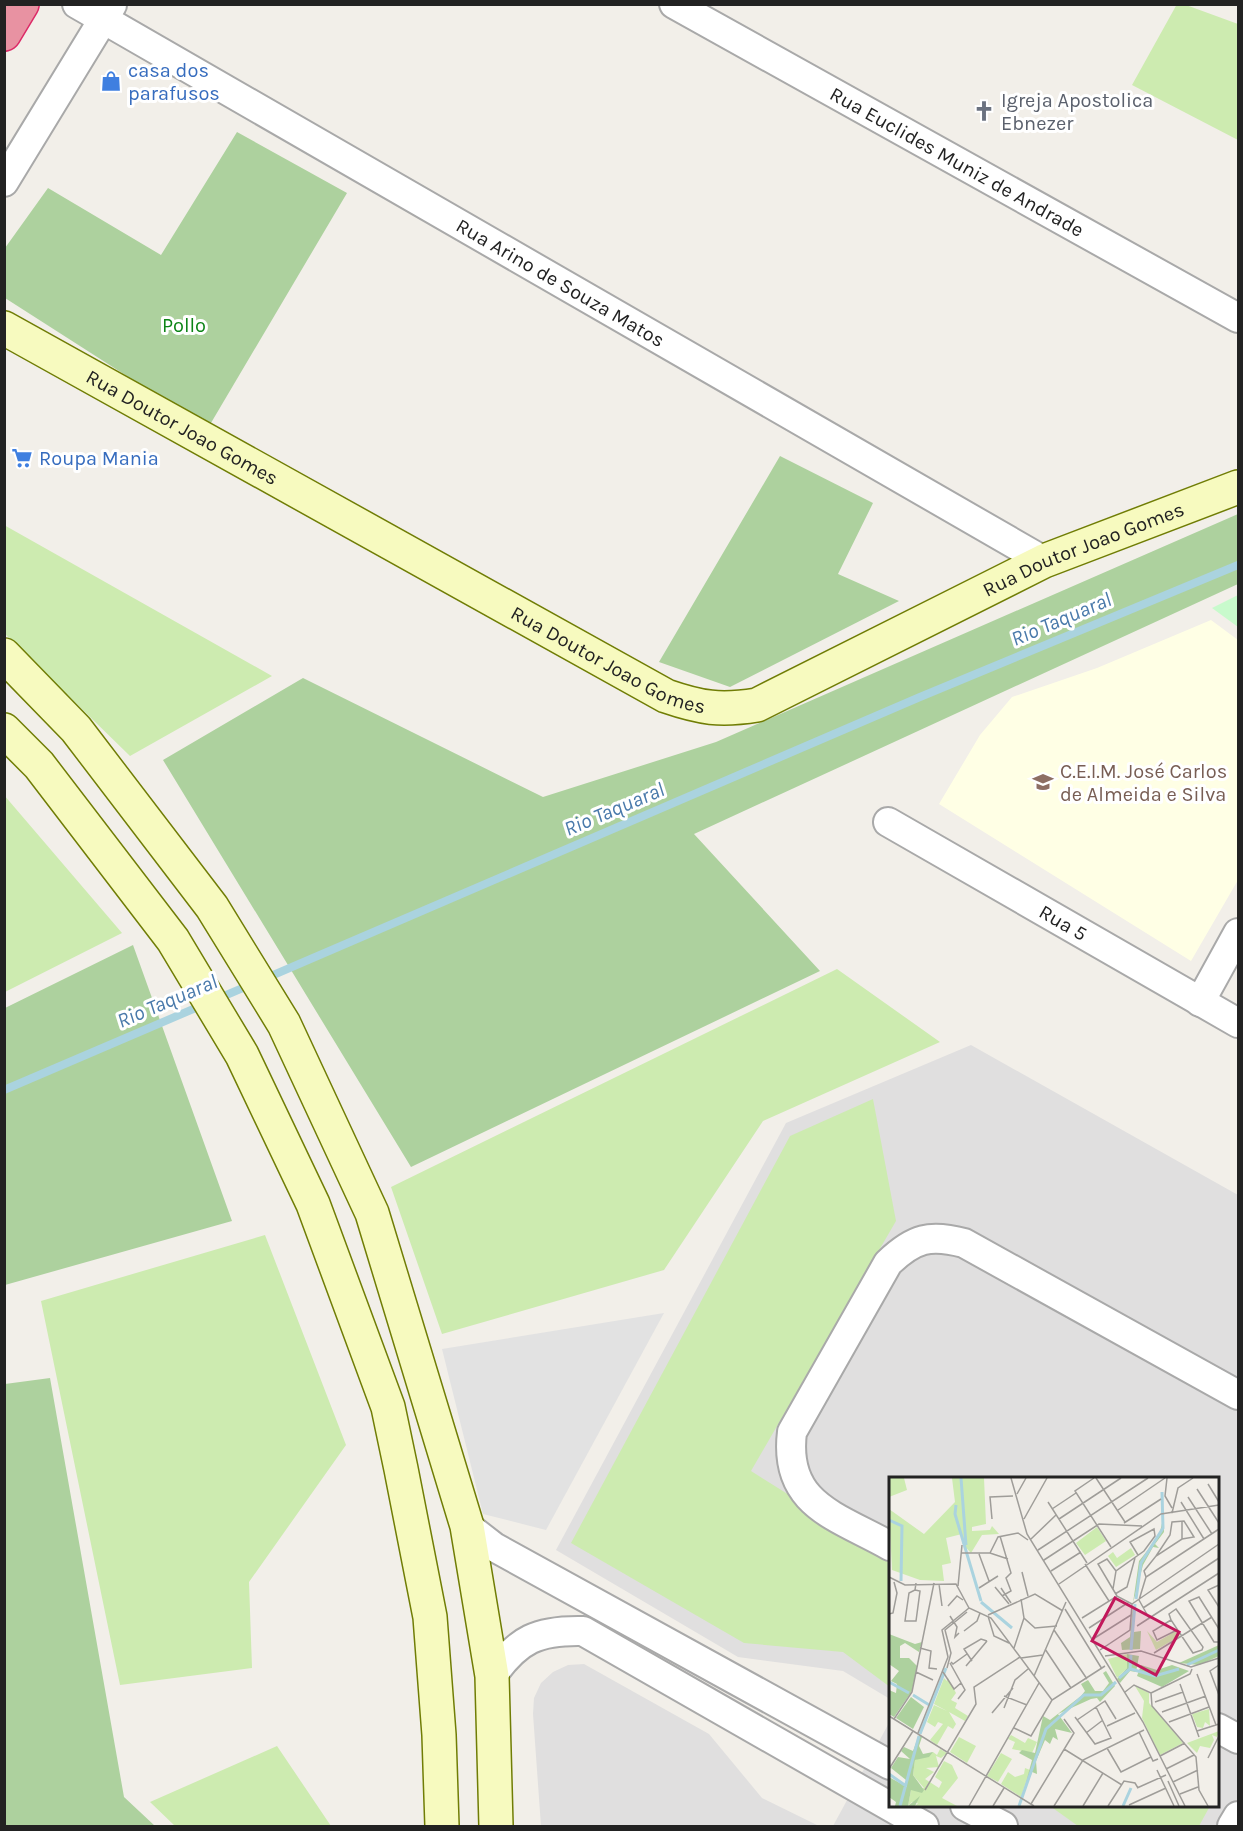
<svg xmlns="http://www.w3.org/2000/svg" width="1243" height="1831" font-family="Karla,sans-serif">
  <style>
    .residential { fill: #e0dfdf }
    .education { fill: #ffffe5 }
    .grass { fill: #cdebb0 }
    .forest { fill: #add19e }
    .park { fill: #c8facc }
    .parking { fill: #e2e2e2 }
    .lines { fill: none; stroke-linecap: round; stroke-linejoin: round }
    .stream { stroke: #aad3df; stroke-width: 8 }
    .street-casing { stroke: #a9a9a9; stroke-width: 32 }
    .secondary-casing { stroke: #707d05; stroke-width: 36 }
    .highway-casing { stroke: #dc2a67; stroke-width: 36 }
    .street { stroke: #fff; stroke-width: 28 }
    .secondary { stroke: #f7fabf; stroke-width: 33 }
    .highway { stroke: #e892a2; stroke-width: 33 }
    .labels { text-anchor: middle; dominant-baseline: central; stroke-width: 6; stroke-linejoin: round; paint-order: stroke }
    .shop-label { font-size: 20px; fill: #366cbe; stroke: #fff; text-anchor: start }
    .worship-label { font-size: 20px; fill: #5b616d; stroke: #fff; text-anchor: start }
    .street-label { font-size: 20px; fill: #222; stroke: #fff }
    .park-label { font-size: 20px; fill: #0c8416; stroke: #fff }
    .education-label { font-size: 20px; fill: #785e54; stroke: #fff; text-anchor: start }
    .water-label { font-size: 21px; font-style: italic; fill: #4a7aab; stroke: #fff }
    .inset-river { fill: none; stroke: #aad3df; stroke-width: 3 }
    .inset-road { fill: none; stroke: #9f9d99; stroke-width: 1.5 }
    .view { fill: #c2185b; fill-opacity: 0.15; stroke: #c2185b; stroke-width: 3 }
    .inset-edge { fill: none; stroke: #222; stroke-width: 3 }
  </style>
  <rect width="100%" height="100%" fill="#f2efe9"/>
  <path class="residential" d="M971 1045 1238 1195V1826H833L890 1721V1806H1218V1478H890V1699L843 1671 738 1657 556 1550 786 1123Z
    M584 1664 709 1734 762 1798 819 1826H541L533 1714 534 1698 541 1683 553 1672 568 1665Z"/>
  <path class="education" d="M1211 620 1238 640V880L1191 961 939 804 980 735 1012 697 1097 668Z"/>
  <path class="grass" d="M1177 4 1186 5 1238 24V140L1132 85Z
    M4 525 272 676 130 756 5 634Z
    M4 795 122 933 5 992H4Z
    M837 969 940 1042 763 1121 664 1270 442 1334 391 1187Z
    M873 1099 896 1221 751 1471 890 1558V1687L843 1652 744 1643 571 1543 790 1136Z
    M265 1235 346 1445 249 1582 252 1668 120 1685 41 1301Z
    M277 1746 331 1826H175L150 1802Z
    M1050 1806H1210L1199 1826H1078Z"/>
  <path class="forest" d="M237 132 347 193 208 428 5 298V248L48 188 161 255Z
    M780 456 873 503 838 574 899 601 730 687 659 662Z
    M1238 514V584L694 834 820 971 411 1167 163 760 303 678 543 797 716 742Z
    M133 945 232 1221 5 1285V1008Z
    M50 1378 124 1797 155 1826H5V1384Z"/>
  <path class="park" d="M1238 595V627L1212 608Z"/>
  <path class="parking" d="M664 1313 546 1530 483 1514 442 1349Z"/>
  <g class="lines">
    <path class="stream" d="M264 979 920 697 1238 565
      M217 999 252 984
      M4 1090 205 1004"/>
    <g class="street-casing">
      <g id="street">
        <path id="s1" d="M77 4 1044 561"/>
        <path id="s2" d="M674 4 1238 318"/>
        <path d="M4 182 112 5"/>
        <path id="s3" d="M888 822 1238 1023"/>
        <path d="M1200 1002 1238 933"/>
        <path d="M467 1526 494 1547 890 1765"/>
        <path d="M890 1546C837 1516 783 1505 792 1432L888 1263C914 1238 930 1234 964 1243L1238 1395"/>
        <path d="M492 1676C518 1639 538 1630 583 1631L924 1826"/>
        <path d="M1218 1728 1238 1739"/>
        <path d="M965 1806 1003 1826"/>
        <path d="M1232 1826 1238 1816"/>
      </g>
    </g>
    <g class="secondary-casing">
      <g id="secondary">
        <path id="s4" d="M4 328 666 696C701 708 720 711 757 705L1044 561 1238 487"/>
        <path d="M4 655 76 729 212 907 284 1024 372 1213 467 1526 492 1676 496 1826"/>
        <path d="M4 730 39 765 173 940 242 1055 313 1204 388 1407 401 1469 430 1617 439 1735 442 1826"/>
      </g>
    </g>
    <g class="highway-casing">
      <path id="highway" d="M4 34 22 4"/>
    </g>
    <use href="#street" class="street"/>
    <use href="#secondary" class="secondary"/>
    <use href="#highway" class="highway"/>
  </g>
  <defs>
    <g id="shop-bare" transform="scale(1.62)"><path d="M-5-2.5h2.3a2.7 3.5 0 0 1 5.4 0H5L5.5 6h-11ZM-1.5-2.5h3a1.5 2.3 0 0 0-3 0Z" fill="#3f7fe0" stroke="#fff" stroke-width="2.5" paint-order="stroke"/></g>
    <g id="church-bare" transform="scale(1.62)"><path d="M-1.2-6h2.4v3.5h3.3v2.4h-3.3V6h-2.4V-.1h-3.3v-2.4h3.3Z" fill="#6b7280" stroke="#fff" stroke-width="2.5" paint-order="stroke"/></g>
    <g id="supermarket-bare" transform="scale(1.62)"><path d="M-6-5.5h2.5l.6 2H6L4.5 2H-2.5L-4.4-4H-6ZM-1.5 3.2a1.3 1.3 0 1 0 .1 0ZM3 3.2a1.3 1.3 0 1 0 .1 0Z" fill="#3f7fe0" stroke="#fff" stroke-width="2.5" paint-order="stroke"/></g>
    <g id="school-bare" transform="scale(1.62)"><path d="M0-5L7-2L0 1L-7-2ZM-4 1L0 2.5L4 1V4Q0 6-4 4Z" fill="#8d6e63" stroke="#fff" stroke-width="2.5" paint-order="stroke"/></g>
  </defs>
  <g fill-rule="evenodd">
    <use href="#shop-bare" x="111" y="81"/>
    <use href="#church-bare" x="984" y="111"/>
    <use href="#supermarket-bare" x="22" y="458"/>
    <use href="#school-bare" x="1043" y="782"/>
  </g>
  <g class="labels">
    <g class="shop-label">
      <text x="128" y="70">casa dos<tspan x="128" dy="23">parafusos</tspan></text>
      <text x="39" y="458">Roupa Mania</text>
    </g>
    <g class="worship-label">
      <text x="1001" y="100">Igreja Apostolica<tspan x="1001" dy="23">Ebnezer</tspan></text>
    </g>
    <g class="street-label">
      <text stroke="none"><textPath href="#s2" startOffset="324">Rua Euclides Muniz de Andrade</textPath></text>
      <text stroke="none"><textPath href="#s1" startOffset="558">Rua Arino de Souza Matos</textPath></text>
      <text stroke="none"><textPath href="#s4" startOffset="204">Rua Doutor Joao Gomes</textPath></text>
      <text stroke="none"><textPath href="#s4" startOffset="1212">Rua Doutor Joao Gomes</textPath></text>
      <text stroke="none"><textPath href="#s4" startOffset="690">Rua Doutor Joao Gomes</textPath></text>
      <text stroke="none"><textPath href="#s3" startOffset="202">Rua 5</textPath></text>
    </g>
    <g class="park-label">
      <text x="184" y="325">Pollo</text>
    </g>
    <g class="education-label">
      <text x="1060" y="771">C.E.I.M. José Carlos<tspan x="1060" dy="23">de Almeida e Silva</tspan></text>
    </g>
    <g class="water-label">
      <text transform="translate(1061 619) rotate(-23)">Rio Taquaral</text>
      <text transform="translate(614 809) rotate(-23)">Rio Taquaral</text>
      <text transform="translate(167 1001) rotate(-23)">Rio Taquaral</text>
    </g>
  </g>
  <g transform="translate(889 1477)">
    <rect width="330" height="330" fill="#f2efe9"/>
    <path d="M0 1H15L18 13 0 20ZM63 1H95L97 47 83 50V54L101 53 103 49 110 57 93 58 82 76 73 66V57L57 61 62 86 53 88 55 104 31 103 3 93 0 32 35 57 66 25ZM208 50 217 64 196 78 187 66ZM242 71 246 78 227 90 219 79 224 75 228 81ZM258 154 268 165 287 154 291 159 267 173ZM238 177V191L228 201 219 182ZM55 201 58 204 59 201 67 216 62 223 68 226 66 231 79 239 76 244 60 235 67 247 64 252 59 249 48 268 41 263 54 247 49 245 46 250 38 245 45 228 58 234 45 227ZM246 209 260 216V226L294 266 271 278 253 241 255 224ZM320 232 321 249 316 245 314 251 308 250 303 237ZM330 254 328 260 323 258 325 263 321 271 311 269 308 276 298 266ZM122 258 136 266 139 261 148 265 143 276 123 272 126 265 119 262ZM70 260 87 269 78 286 61 275ZM51 272 58 276 52 281 47 279 50 290 37 291 45 295 36 302 50 311 53 305 46 300 55 284 63 288 69 301 53 321 68 329H26L29 326 23 325 19 329 22 313 35 311 24 298 26 283 44 275 48 278ZM112 276 123 282 109 305 98 299ZM136 291 141 293 132 320 112 307 119 295 126 300 135 297Z" fill="#cdebb0"/>
    <path d="M275 38V55L266 67 270 71 264 70 254 88 244 126 250 84 270 59ZM244 128 245 155 252 154 251 172 233 173 232 166 241 160ZM0 157 26 167 33 165 30 175 16 166 11 169V181H20L28 189 23 214 5 240 0 237V213L7 216 8 207 2 204 10 194 0 187ZM330 168V179L310 188 290 186ZM238 177 250 179 247 195 241 194 231 206 228 202 238 191ZM252 188 268 193 283 188 300 194 273 210 248 199ZM217 194 226 209 211 225 208 221 202 222 169 237 183 256 166 252 169 263 164 260 161 267 156 263 147 284 148 297 143 295 133 320 143 283 130 276 133 273 146 276 154 239 161 243 192 219 196 214 192 207 199 203 206 214H214L220 206 214 196ZM22 220 35 230 24 252 7 241ZM30 258 33 260 30 269 34 277 44 275 40 280 26 283 24 298 35 313 33 316 22 313 19 329 31 319 26 329H6L7 325 0 320V300L18 310 17 303 2 291 9 280 21 282 12 274 15 270 24 274Z" fill="#add19e"/>
    <path class="inset-river" d="M72 1 77 68M67 28 66 37 92 124M0 43 13 49 12 104M247 122 252 86 274 51 273 15M92 125 123 151M242 173 246 127M298 188 330 173M242 192 266 199 290 192M230 201 241 192 242 178M0 205 20 216M24 218 42 229 31 257M42 229 57 191M0 297 17 309M11 329 30 259M130 329 157 252 195 218H212L227 205M234 329 242 311"/>
    <path class="inset-road" d="M122 1 138 57 254 245 296 329M205 1 186 14 222 70M207 1 236 45M278 1 276 19 283 31M319 7 330 25M308 12 330 46M128 17 137 1M299 20 323 57M159 25 198 86M292 25 315 62M163 32 187 16M229 33 276 1M283 36 289 11 304 1M103 42 101 20 124 19M135 42 158 1M170 42 232 1M235 46 272 22M111 59 122 96 117 101 122 114 113 119M142 62 167 38M293 62V44M149 73 259 1M72 76H101L119 82M101 76 109 60 129 56 139 63M90 77 100 104M155 83 210 47 253 49M196 87 220 124M162 94 192 75M227 94 218 82 209 87 228 119M133 95 139 119M0 100 16 108 67 107 80 131 102 141 163 223M257 100 255 94 267 79 293 62 305 60 295 44 283 45 281 58 267 79M50 107 53 129M170 107 272 37 330 28M330 108 319 113 330 130M69 109 73 68M106 110 120 127M90 111 109 99M112 111 122 126M224 112 227 94 255 74 266 59 265 52 241 65 249 78M26 113 31 114 27 144H16L20 116 26 113 27 106M226 117 238 110 246 81M132 122 135 141 146 151 168 149M243 127 330 67M59 129 68 119 74 123M254 131 330 81M176 132 213 192M287 132 314 170 313 173 304 176 282 143 280 137ZM0 137 4 136 8 116 5 105M99 138 146 117 174 134M61 139 68 150 66 160 70 156M99 139 105 159 120 166M193 141 228 119 243 127M260 141 250 123 257 100 330 52M282 143 264 154 268 163 288 153M248 149 330 96M200 151 240 125M330 152 310 120 300 124 325 165H330M165 153 198 202M75 154 88 144 91 136M204 162 242 138M31 171 42 174 40 191 48 192M125 171 135 141M156 172 182 211M211 173 241 153 243 127M265 176 323 140M216 179 252 174 302 190 330 181M132 181 154 178M83 184 75 172 92 162 98 164M62 185 64 187 78 177M61 186 76 213 69 222M330 188 321 194 330 218M77 189 98 164M58 191 62 176 56 153 78 135M27 195 44 203M54 195 65 212 72 206M308 197 327 248M145 199 177 125M291 207 310 260M236 215 245 208 262 216 263 229 307 280 310 313 319 329M262 216 301 197 303 192M115 219 138 228M266 225 294 215M115 231 126 203 139 192M273 235 317 219M103 236 124 211M0 239 145 329M186 240 206 267 222 261 207 230M5 242 23 215 45 106M188 243 216 224 227 242M280 245 320 230M218 249 246 236M125 251 142 259 163 223 216 189M308 254 330 247M250 255 264 284 269 282M29 256 59 180 53 153 80 131M197 256 214 243M218 271 232 295 262 280M175 272 233 308M271 279 296 266M319 281 330 259M0 292 24 254M277 292 305 278M268 293 285 329M279 304 290 329M284 305 309 293M248 311 277 298M36 313 87 227 85 210 131 180M291 317 309 310M142 327 185 256 175 242M240 328 277 311M80 329 150 206M104 329 115 311M165 329 194 283 255 253M194 329 214 296M219 329 235 304 246 306 249 311"/>
    <path class="view" d="M226 121 290 155 267 198 203 164Z"/>
    <rect width="330" height="330" class="inset-edge"/>
  </g>
  <rect width="1243" height="1831" fill="none" stroke="#222222" stroke-width="12"/>
</svg>
